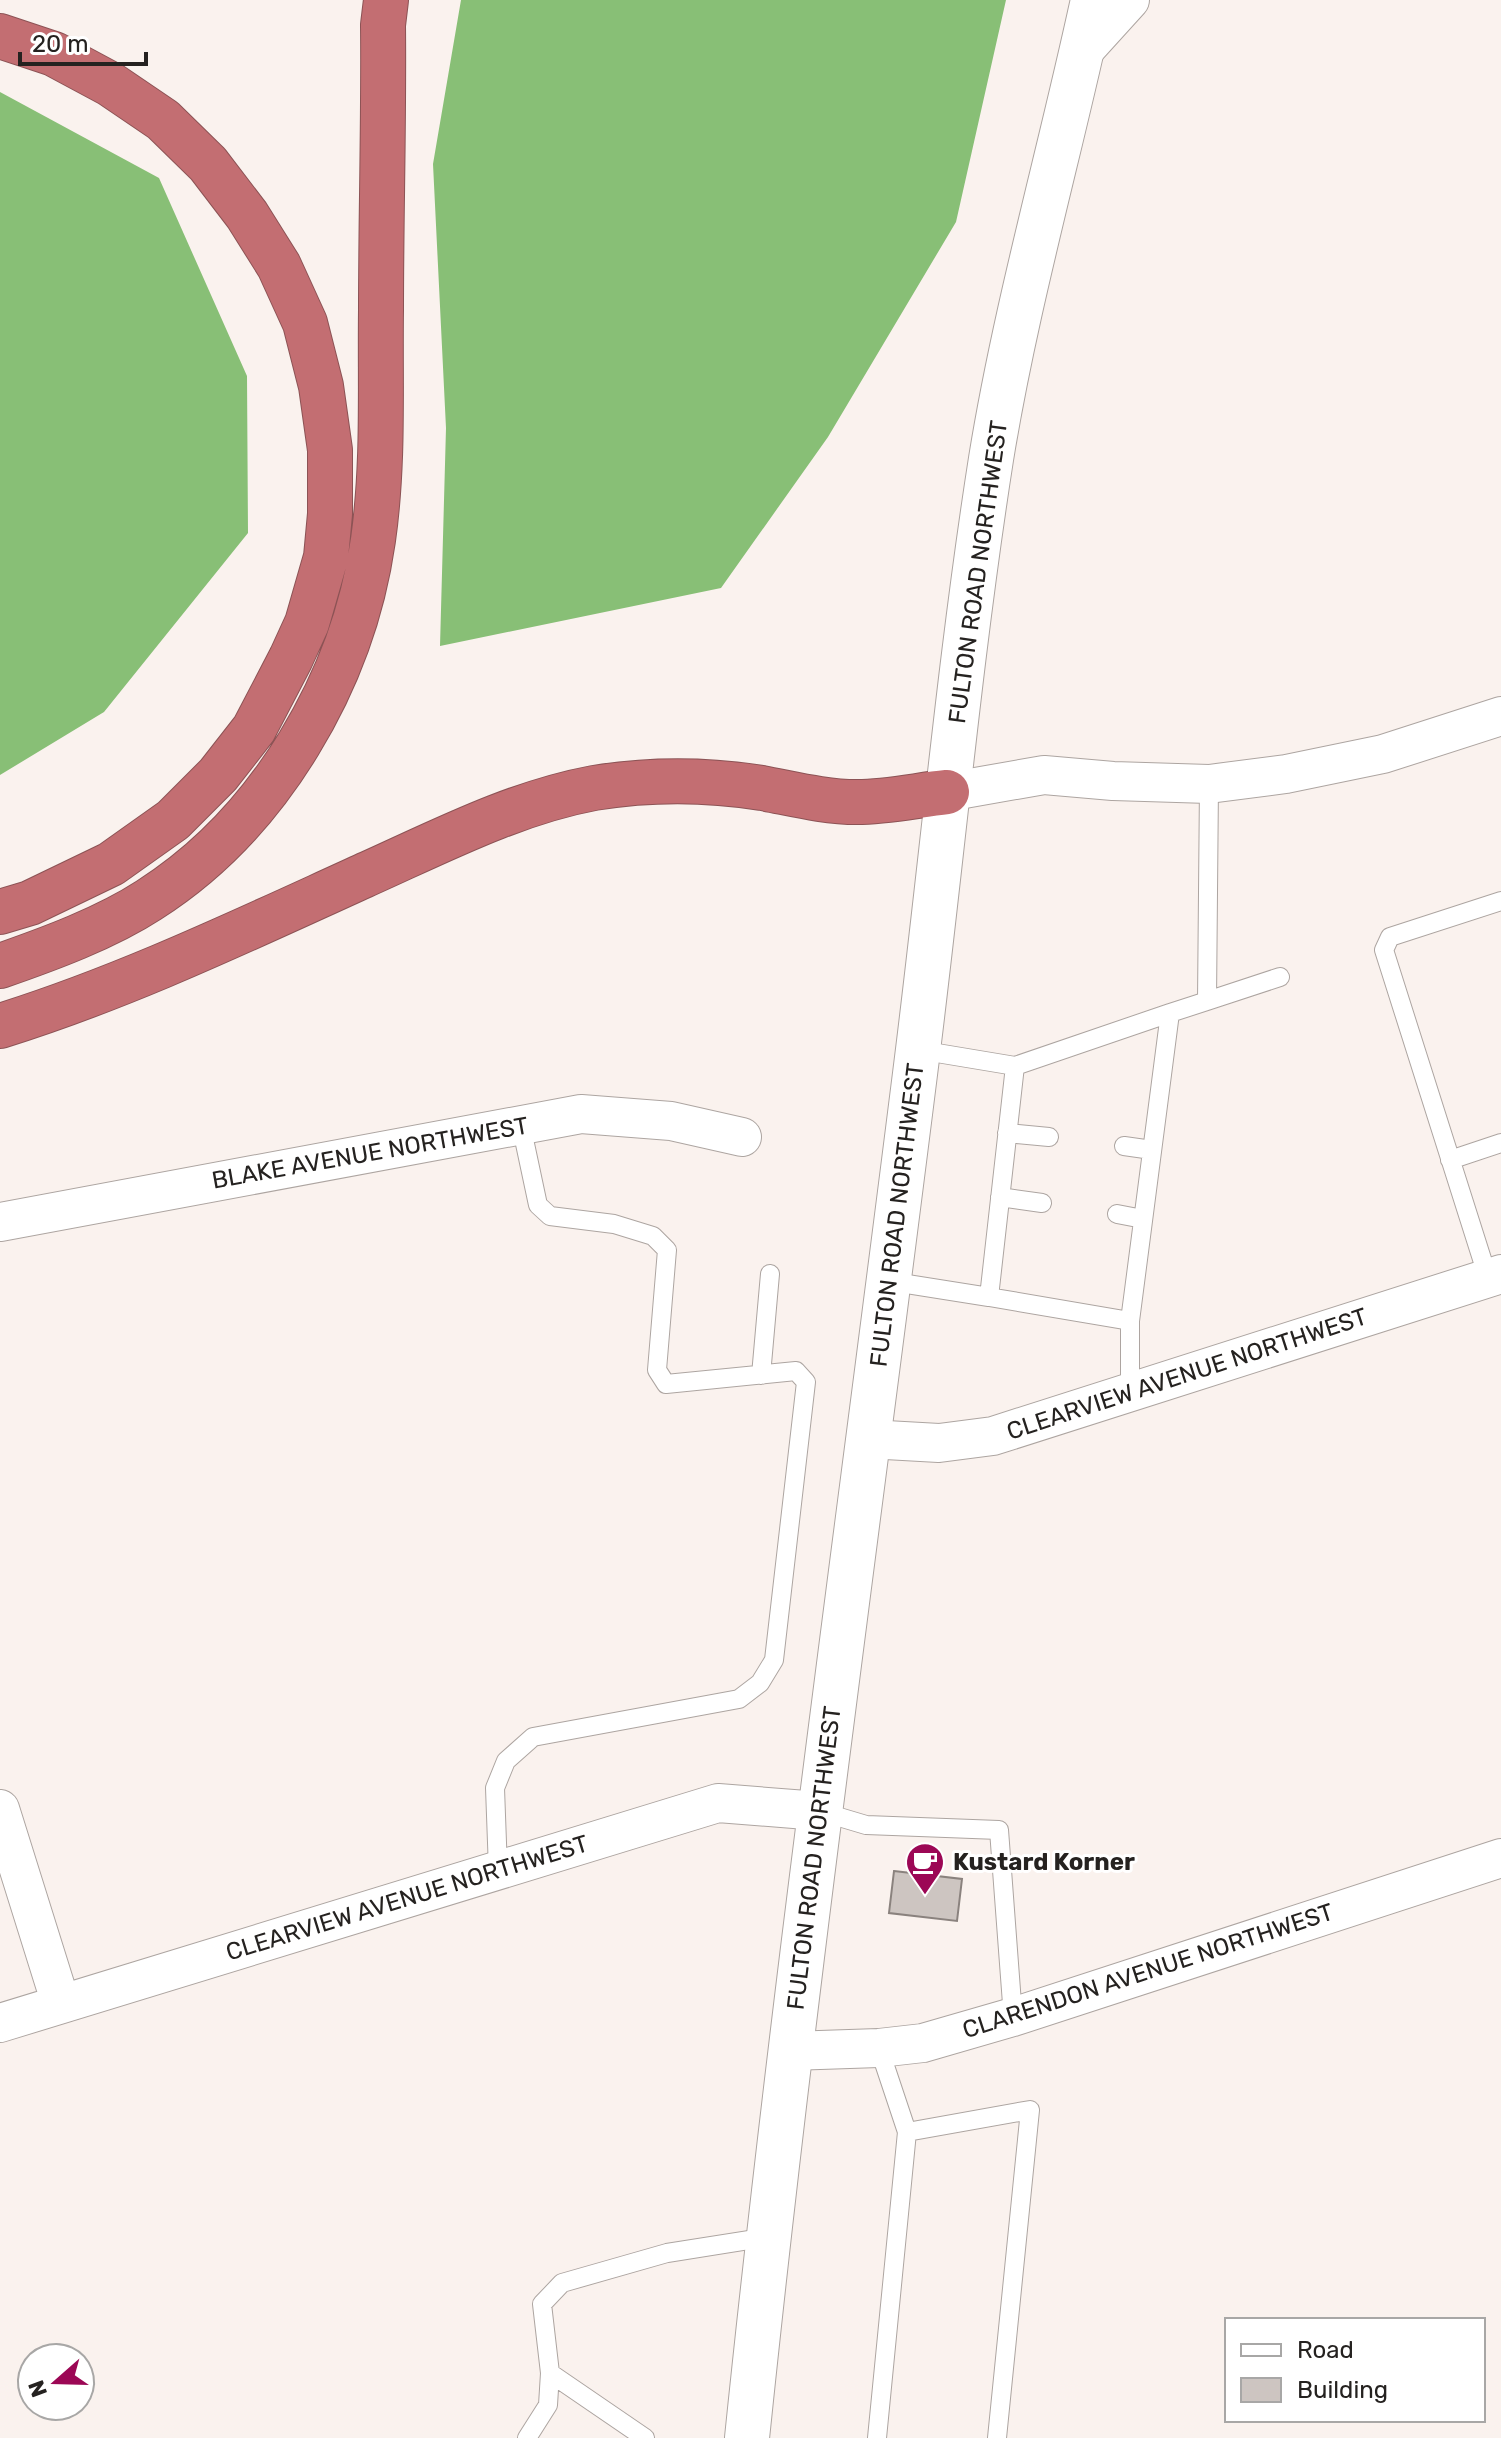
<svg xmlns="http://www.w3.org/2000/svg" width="1501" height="2438" font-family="Rubik,sans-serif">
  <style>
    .forest { fill: #88bf76 }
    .building { fill: #cdc5c1; stroke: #8a827e; stroke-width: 2 }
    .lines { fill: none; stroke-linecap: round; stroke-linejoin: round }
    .service-casing { stroke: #ada5a1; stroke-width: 20 }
    .minor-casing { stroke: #ada5a1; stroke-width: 40 }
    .secondary-casing { stroke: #ada5a1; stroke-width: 46 }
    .motorway-casing { stroke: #8c5355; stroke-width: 46 }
    .service { stroke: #fff; stroke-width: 18 }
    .minor { stroke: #fff; stroke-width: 38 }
    .secondary { stroke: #fff; stroke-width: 44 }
    .motorway { stroke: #c36e72; stroke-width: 44 }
    .labels { text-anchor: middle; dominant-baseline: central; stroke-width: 6; stroke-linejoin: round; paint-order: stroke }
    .street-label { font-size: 24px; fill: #252220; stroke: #fff }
    .poi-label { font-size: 24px; font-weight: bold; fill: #252220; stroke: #fff; text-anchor: start }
  </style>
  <rect width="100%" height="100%" fill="#faf2ee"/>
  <path class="forest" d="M461 0H1006L956 222 828 437 721 588 440 646 446 428 433 164Z
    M0 92 159 178 247 376 248 533 104 712 0 775Z"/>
  <path class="building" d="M894 1871 962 1879 957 1921 889 1913Z"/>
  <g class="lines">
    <g class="service-casing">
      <path id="service" d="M1207 1001 1280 977
        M919 1050 1015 1066
        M1007 1133 1049 1137
        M1124 1146 1152 1150
        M1450 1160 1501 1143
        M1000 1197 1042 1203
        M1117 1214 1143 1219
        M1488 1278 1384 950 1390 937 1501 901
        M888 1281 989 1297 1015 1066 1170 1013
        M989 1297 1130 1321
        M761 1375 770 1274
        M1130 1392V1321L1170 1013 1207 1001 1209 784
        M819 1811 866 1825 999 1830 1013 2017
        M498 1870 495 1788 506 1761 533 1737 739 1699 760 1683 774 1660 806 1382 796 1371 666 1384 657 1370 667 1250 653 1236 614 1224 550 1216 538 1205 521 1125
        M907 2132 1030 2110 997 2438
        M527 2438 548 2405 550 2373
        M645 2438 550 2373 542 2304 562 2283 667 2253 768 2237
        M877 2438 907 2132 879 2048"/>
    </g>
    <g class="minor-casing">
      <path id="minor" d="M1081 54 1130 0
        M947 792 1044 775 1113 781 1209 784 1286 774 1383 754 1501 716
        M0 1222 581 1114 671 1121 742 1137
        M868 1439 939 1443 993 1436 1501 1274
        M0 1809 61 2004
        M0 2023 718 1803 819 1811
        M790 2051 879 2048 923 2043 1013 2017 1501 1858"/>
    </g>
    <g class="secondary-casing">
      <path id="secondary" d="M747 2438C794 1982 858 1529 915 1074 941 869 959 663 991 459 1016 305 1060 153 1093 0"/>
    </g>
    <g class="motorway-casing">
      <path id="motorway" d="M0 36 54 54 110 84 163 120 208 164 247 215 279 266 305 323 321 386 330 450V514L326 557 307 623 291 658 254 729 218 775 173 820 111 864 30 903 0 912
        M0 966C49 949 106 928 149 900 270 823 353 680 373 540 384 464 380 386 381 310 381 215 384 120 383 25L386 0
        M0 1026C125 987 244 930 363 876 437 843 513 803 594 788 649 779 706 779 762 788 794 794 825 802 857 802 887 802 918 795 947 792"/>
    </g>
    <use href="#service" class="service"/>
    <use href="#minor" class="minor"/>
    <use href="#secondary" class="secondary"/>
    <use href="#motorway" class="motorway"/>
  </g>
  <defs>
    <g id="cafe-pin" transform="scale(2)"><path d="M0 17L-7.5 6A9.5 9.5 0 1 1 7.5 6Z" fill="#9c0755" stroke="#fff"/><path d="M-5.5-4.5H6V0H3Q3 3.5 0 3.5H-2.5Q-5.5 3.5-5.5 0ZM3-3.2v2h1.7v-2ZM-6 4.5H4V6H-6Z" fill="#fff"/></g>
  </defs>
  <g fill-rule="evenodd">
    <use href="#cafe-pin" x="925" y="1862"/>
  </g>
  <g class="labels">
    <g class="street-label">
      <text transform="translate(978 572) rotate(-82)">FULTON ROAD NORTHWEST</text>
      <text transform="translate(370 1153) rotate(-10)">BLAKE AVENUE NORTHWEST</text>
      <text transform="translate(897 1215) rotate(-83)">FULTON ROAD NORTHWEST</text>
      <text transform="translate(1187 1374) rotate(-18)">CLEARVIEW AVENUE NORTHWEST</text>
      <text transform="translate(814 1858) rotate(-83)">FULTON ROAD NORTHWEST</text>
      <text transform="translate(407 1898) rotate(-17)">CLEARVIEW AVENUE NORTHWEST</text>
      <text transform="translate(1148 1971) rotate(-18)">CLARENDON AVENUE NORTHWEST</text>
    </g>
    <g class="poi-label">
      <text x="953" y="1862">Kustard Korner</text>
    </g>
  </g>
  <rect x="1225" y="2318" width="260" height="104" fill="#ffffff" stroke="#a8a7a6" stroke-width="2"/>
  <rect x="1241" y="2344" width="40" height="12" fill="#ffffff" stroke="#a8a7a6" stroke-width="2"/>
  <text x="1297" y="2358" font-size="24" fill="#252220">Road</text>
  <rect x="1241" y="2378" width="40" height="24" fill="#cdc5c1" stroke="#a8a7a6" stroke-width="2"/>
  <text x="1297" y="2398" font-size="24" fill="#252220">Building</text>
  <g transform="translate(56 2382) rotate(250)"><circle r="38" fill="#ffffff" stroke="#a8a7a6" stroke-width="2"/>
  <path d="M0-6L14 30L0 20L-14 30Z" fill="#9c0755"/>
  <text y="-12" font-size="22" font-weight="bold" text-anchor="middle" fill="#252220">N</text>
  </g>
  <path d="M20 52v12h126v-12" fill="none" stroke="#252220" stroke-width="4"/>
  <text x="32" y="52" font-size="24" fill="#252220" stroke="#ffffff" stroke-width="6" paint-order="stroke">20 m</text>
</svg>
